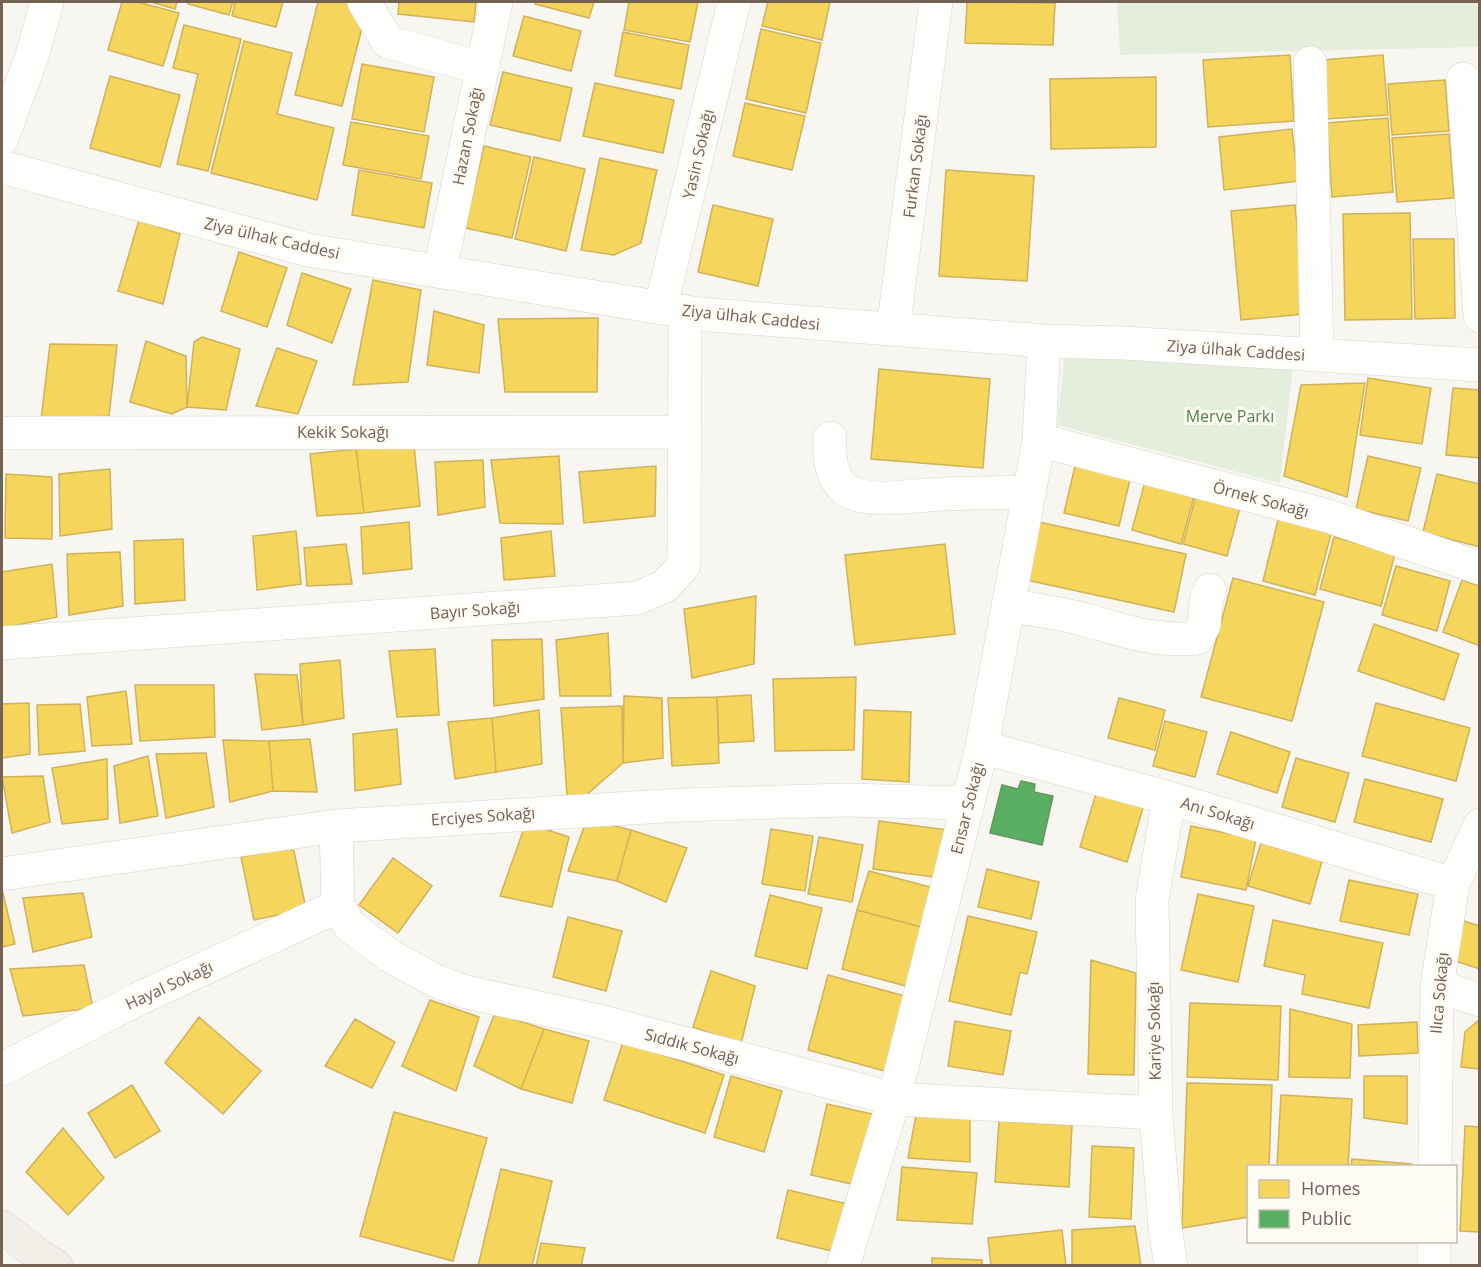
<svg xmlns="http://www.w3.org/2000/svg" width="1481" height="1267" font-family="'Open Sans',sans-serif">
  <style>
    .green { fill: #e5eedd }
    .homes { fill: #f6d55c; stroke: #cfb259; stroke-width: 1.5 }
    .public { fill: #5aae61; stroke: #62975c; stroke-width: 1.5 }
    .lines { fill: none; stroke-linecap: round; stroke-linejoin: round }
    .minor-casing { stroke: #d7d3cf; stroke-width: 34 }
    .major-casing { stroke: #d9d3ce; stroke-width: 34 }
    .minor { stroke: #fefefd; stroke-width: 33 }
    .major { stroke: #f2efe8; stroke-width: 33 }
    .labels { text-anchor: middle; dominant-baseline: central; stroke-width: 6; stroke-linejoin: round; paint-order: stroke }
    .street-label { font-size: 16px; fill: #746252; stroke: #fdfbf4 }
    .park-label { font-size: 16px; fill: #577e4f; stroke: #fdfbf4 }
  </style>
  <rect width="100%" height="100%" fill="#f8f6f1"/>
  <path class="green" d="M1117 2H1479V47L1120 55Z
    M1065 356 1293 365 1280 483 1057 425Z"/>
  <path class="homes" d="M122 2H138L179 13 163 66 108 50Z
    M151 2H177L175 9Z
    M188 2H233L229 15 188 4Z
    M235 2H283L276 27 232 16Z
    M318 2H351L363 24 342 106 295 95Z
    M399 2H476L474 22 398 14Z
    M536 2H594L589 18 535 4Z
    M629 2H698L690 42 624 30Z
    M768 2H830L822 40 762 26Z
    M967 2 1055 3 1053 45 965 43Z
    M524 16 581 31 571 71 513 56Z
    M184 25 241 39 208 171 177 164 198 74 173 68Z
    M761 29 821 43 806 113 746 99Z
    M623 32 689 45 681 89 615 76Z
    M244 41 292 53 277 114 334 128 317 200 211 173Z
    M1290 55 1294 121 1208 127 1203 60Z
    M1383 55 1388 115 1326 119 1322 60Z
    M362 64 434 77 424 132 352 119Z
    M503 72 572 88 560 141 490 125Z
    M110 76 180 95 160 167 90 148Z
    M1156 77V147L1051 149 1050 79Z
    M1445 80 1449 131 1392 135 1388 84Z
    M595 83 674 100 663 153 583 136Z
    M745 103 805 116 792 170 733 156Z
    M1388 118 1393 192 1332 197 1327 123Z
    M351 122 429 136 421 179 343 165Z
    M1292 129 1298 181 1224 190 1219 137Z
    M1449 134 1454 198 1397 202 1392 138Z
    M484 146 531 157 512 238 465 228Z
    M534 157 585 169 566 251 515 239Z
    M600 158 657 170 641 243 614 255 581 250Z
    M359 170 432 183 424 228 352 215Z
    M946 170 1034 176 1027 281 939 276Z
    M713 205 773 219 758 286 698 272Z
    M1295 205 1305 314 1241 320 1231 211Z
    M1410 213 1412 319 1345 320 1343 214Z
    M139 220 180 234 163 304 118 291Z
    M1413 239H1454L1455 318 1415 319Z
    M239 252 287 268 267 327 221 311Z
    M302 273 351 289 332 343 287 325Z
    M373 280 421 290 408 382 353 385Z
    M434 311 484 325 479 373 427 365Z
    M598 318 597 392H505L498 319Z
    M202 337 240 349 226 410 187 407 194 342Z
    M146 341 186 356 187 407 172 414 130 402Z
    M50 344 117 345 109 416 41 420Z
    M277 348 317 361 298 414 256 406Z
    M879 369 990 379 983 468 871 459Z
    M1368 378 1431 388 1422 444 1360 435Z
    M1365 383 1347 497 1284 476 1301 385Z
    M1453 388 1480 390V458L1446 455Z
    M414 445 420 506 364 513 356 449Z
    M356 449 364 513 317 516 310 454Z
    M559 456 563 524 500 523 491 460Z
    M1368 456 1421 468 1408 521 1356 509Z
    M483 460 485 507 438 515 435 462Z
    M1076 462 1131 475 1119 526 1064 513Z
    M656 466 655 516 584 523 579 472Z
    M110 469 112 529 60 536 59 474Z
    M6 474 52 477V539L5 538Z
    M1437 474 1480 484V547L1423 532Z
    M1146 478 1195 492 1181 544 1132 530Z
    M1197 492 1241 504 1227 556 1183 544Z
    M1279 516 1332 530 1315 595 1263 581Z
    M409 522 412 569 363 574 361 527Z
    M1039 522 1186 554 1174 612 1026 580Z
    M296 531 301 584 257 590 253 536Z
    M551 531 555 576 504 580 501 538Z
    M1334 537 1395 554 1381 606 1320 589Z
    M183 539 185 600 135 604 134 541Z
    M346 544 352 584 307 586 304 548Z
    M945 544 955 634 855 645 845 555Z
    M120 552 123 606 69 615 67 554Z
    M52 564 57 617 2 628V572Z
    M1396 566 1450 581 1437 631 1382 615Z
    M1233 578 1324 602 1292 721 1201 697Z
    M1462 580 1480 586V646L1443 632Z
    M756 596 754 664 692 678 684 609Z
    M1374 624 1459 654 1444 700 1358 671Z
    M608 633 611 696H560L556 640Z
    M542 639 544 699 494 706 492 640Z
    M435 649 439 715 397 717 389 651Z
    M340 660 344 718 303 725 300 664Z
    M255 674 297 675 303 725 262 730Z
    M856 677 854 750 775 751 773 679Z
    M135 685H214L215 737 140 741Z
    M126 691 132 744 92 746 87 697Z
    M751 695 754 741 719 743 717 697Z
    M624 696 662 698 663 758 623 763Z
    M717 697 719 763 672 766 668 698Z
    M1119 698 1165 710 1155 750 1108 738Z
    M29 703 30 754 2 758V704Z
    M1376 703 1470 728 1456 781 1362 756Z
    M80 704 85 751 39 755 37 705Z
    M622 706 623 763 568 811 561 708Z
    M539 710 542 764 496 772 492 718Z
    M864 710 911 712 909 782 862 779Z
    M492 718 496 772 455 779 448 722Z
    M1165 721 1207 732 1195 777 1153 766Z
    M397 729 401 784 355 791 353 734Z
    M1231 732 1290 752 1277 793 1217 774Z
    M310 739 317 792 273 791 269 741Z
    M223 740 269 741 273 791 230 802Z
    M206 753 214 807 166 818 156 754Z
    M148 756 158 816 120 823 114 766Z
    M1296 758 1349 773 1335 822 1282 807Z
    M107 759 108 819 62 824 52 768Z
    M43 776 50 822 12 833 2 777Z
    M1365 779 1443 799 1431 842 1354 822Z
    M1098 787 1145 801 1127 862 1080 847Z
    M587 819 631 830 617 881 568 871Z
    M879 821 947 830 941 878 873 869Z
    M526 823 569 837 552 907 500 896Z
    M1191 826 1256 839 1246 890 1181 877Z
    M771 829 813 836 805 891 762 884Z
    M631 830 687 848 666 902 617 881Z
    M819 837 863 845 852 902 808 894Z
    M1261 843 1322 861 1310 904 1248 886Z
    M290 848 294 851 306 909 254 920 241 857Z
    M393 858 432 886 398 933 359 905Z
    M987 869 1039 882 1031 919 978 907Z
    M869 871 934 888 925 928 857 910Z
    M1349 880 1418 894 1409 935 1340 921Z
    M2 893H3L15 944 2 947Z
    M83 893 92 937 33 952 23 898Z
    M1198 894 1254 906 1238 982 1181 970Z
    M770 895 822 908 807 969 755 956Z
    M857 910 925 928 910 987 842 969Z
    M968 916 1037 932 1027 974 1020 972 1011 1015 949 1001Z
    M568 917 622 931 606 991 553 977Z
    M1273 920 1383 943 1369 1008 1302 994 1305 975 1264 966Z
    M1464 921 1480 926V969L1452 960Z
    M1091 960 1136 973 1134 1075 1088 1074Z
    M84 965 93 1008 23 1016 10 969Z
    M711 971 755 986 741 1044 693 1027Z
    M828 975 912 998 892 1073 808 1050Z
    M430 1000 479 1017 456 1091 402 1066Z
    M1190 1003 1281 1006 1278 1080 1187 1077Z
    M1290 1009 1352 1024 1350 1078 1289 1077Z
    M495 1013 544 1029 521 1089 474 1066Z
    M199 1017 261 1071 223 1114 165 1063Z
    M355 1019 395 1042 372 1088 325 1066Z
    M1479 1020 1480 1069 1461 1067 1465 1032Z
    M955 1021 1011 1031 1003 1075 948 1066Z
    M1417 1022 1418 1053 1359 1056 1358 1025Z
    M544 1029 589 1041 572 1103 521 1089Z
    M623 1042 724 1075 705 1133 604 1100Z
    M731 1076 782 1091 764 1152 714 1137Z
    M1364 1076H1407V1124L1364 1118Z
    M1187 1083 1272 1085 1269 1166H1248V1217L1182 1228Z
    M132 1085 160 1131 115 1158 88 1113Z
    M1281 1095 1352 1099 1348 1166H1277Z
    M827 1104 877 1115 861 1186 811 1175Z
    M917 1110 970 1116V1162L908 1158Z
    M394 1112 487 1138 453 1261 360 1236Z
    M999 1121 1072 1125 1069 1187 995 1182Z
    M1465 1126 1480 1127V1232L1460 1231Z
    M63 1128 104 1178 68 1215 26 1172Z
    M1092 1146 1134 1148 1131 1219 1089 1217Z
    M1352 1159 1411 1164V1166H1351Z
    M902 1167 977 1173 972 1224 897 1220Z
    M501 1169 552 1181 532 1266H478Z
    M788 1190 852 1205 840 1253 777 1238Z
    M1135 1226 1141 1266H1072V1230Z
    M1062 1230 1066 1266H991L988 1238Z
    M541 1243 585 1248 581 1266H536Z
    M932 1258 982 1260V1266H932Z"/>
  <path class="public" d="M1021 781 1035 784 1034 792 1053 796 1042 845 990 833 1002 785 1018 789Z"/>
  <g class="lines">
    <g class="minor-casing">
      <path id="minor" d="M364 2 388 42 481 68
        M1310 63 1317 355
        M1463 79 1480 316
        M2 138 32 56 47 2
        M2 167 308 250 699 314 1044 341 1123 343 1480 365
        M440 271 496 2
        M661 306 734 2
        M893 330 936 2
        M2 433 685 432
        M830 438C829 456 830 477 845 489 865 505 917 495 941 494 970 493 1000 493 1029 492
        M1039 440 1328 516 1480 568
        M1008 605C1034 610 1061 613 1086 620 1122 630 1158 643 1197 638L1204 625 1206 600 1210 590
        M2 643 638 598 665 586 684 565 685 312
        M982 747 1169 798 1453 884
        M1169 798 1152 900 1156 1113 1165 1227 1171 1266
        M336 826 338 906 350 926 390 956 436 981 466 992 595 1020 894 1099 1156 1113
        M2 874 336 826 681 805 845 800 968 803
        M1437 986 1480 1000
        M2 1069 138 999 338 906
        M1435 1166 1437 986 1453 884 1480 825
        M843 1266 894 1099 982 747 1039 440 1044 341
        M1434 1266V1242"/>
    </g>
    <g class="major-casing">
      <path id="major" d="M2 1227 44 1259 56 1266"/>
    </g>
    <use href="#minor" class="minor"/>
    <use href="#major" class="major"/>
  </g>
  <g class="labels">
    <g class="street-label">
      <text transform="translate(467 136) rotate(-79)">Hazan Sokağı</text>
      <text transform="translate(698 154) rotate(-77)">Yasin Sokağı</text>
      <text transform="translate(915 166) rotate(-83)">Furkan Sokağı</text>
      <text transform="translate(272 238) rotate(13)">Ziya ülhak Caddesi</text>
      <text transform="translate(751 317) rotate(6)">Ziya ülhak Caddesi</text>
      <text transform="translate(1236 350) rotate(4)">Ziya ülhak Caddesi</text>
      <text x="343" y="432">Kekik Sokağı</text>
      <text transform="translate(1261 499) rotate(15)">Örnek Sokağı</text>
      <text transform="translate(475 610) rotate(-4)">Bayır Sokağı</text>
      <text transform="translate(967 808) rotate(-76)">Ensar Sokağı</text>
      <text transform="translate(1218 813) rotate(17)">Anı Sokağı</text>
      <text transform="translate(483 816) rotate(-4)">Erciyes Sokağı</text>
      <text transform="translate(169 985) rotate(-25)">Hayal Sokağı</text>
      <text transform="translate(1439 993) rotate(-85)">Ilıca Sokağı</text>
      <text transform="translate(1154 1031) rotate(-91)">Kariye Sokağı</text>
      <text transform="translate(692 1046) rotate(15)">Sıddık Sokağı</text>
    </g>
    <g class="park-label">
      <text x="1230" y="416">Merve Parkı</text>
    </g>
  </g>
  <rect width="1481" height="1267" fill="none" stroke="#746252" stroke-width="6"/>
  <rect x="1247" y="1165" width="210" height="78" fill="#fdfbf4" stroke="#c6beb3" stroke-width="1.5"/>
  <rect x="1259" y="1180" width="30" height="18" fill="#f6d55c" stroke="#c6beb3" stroke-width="1.5"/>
  <text x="1301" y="1195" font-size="18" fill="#746252">Homes</text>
  <rect x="1259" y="1210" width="30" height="18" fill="#5aae61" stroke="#c6beb3" stroke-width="1.5"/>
  <text x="1301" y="1225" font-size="18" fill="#746252">Public</text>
</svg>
